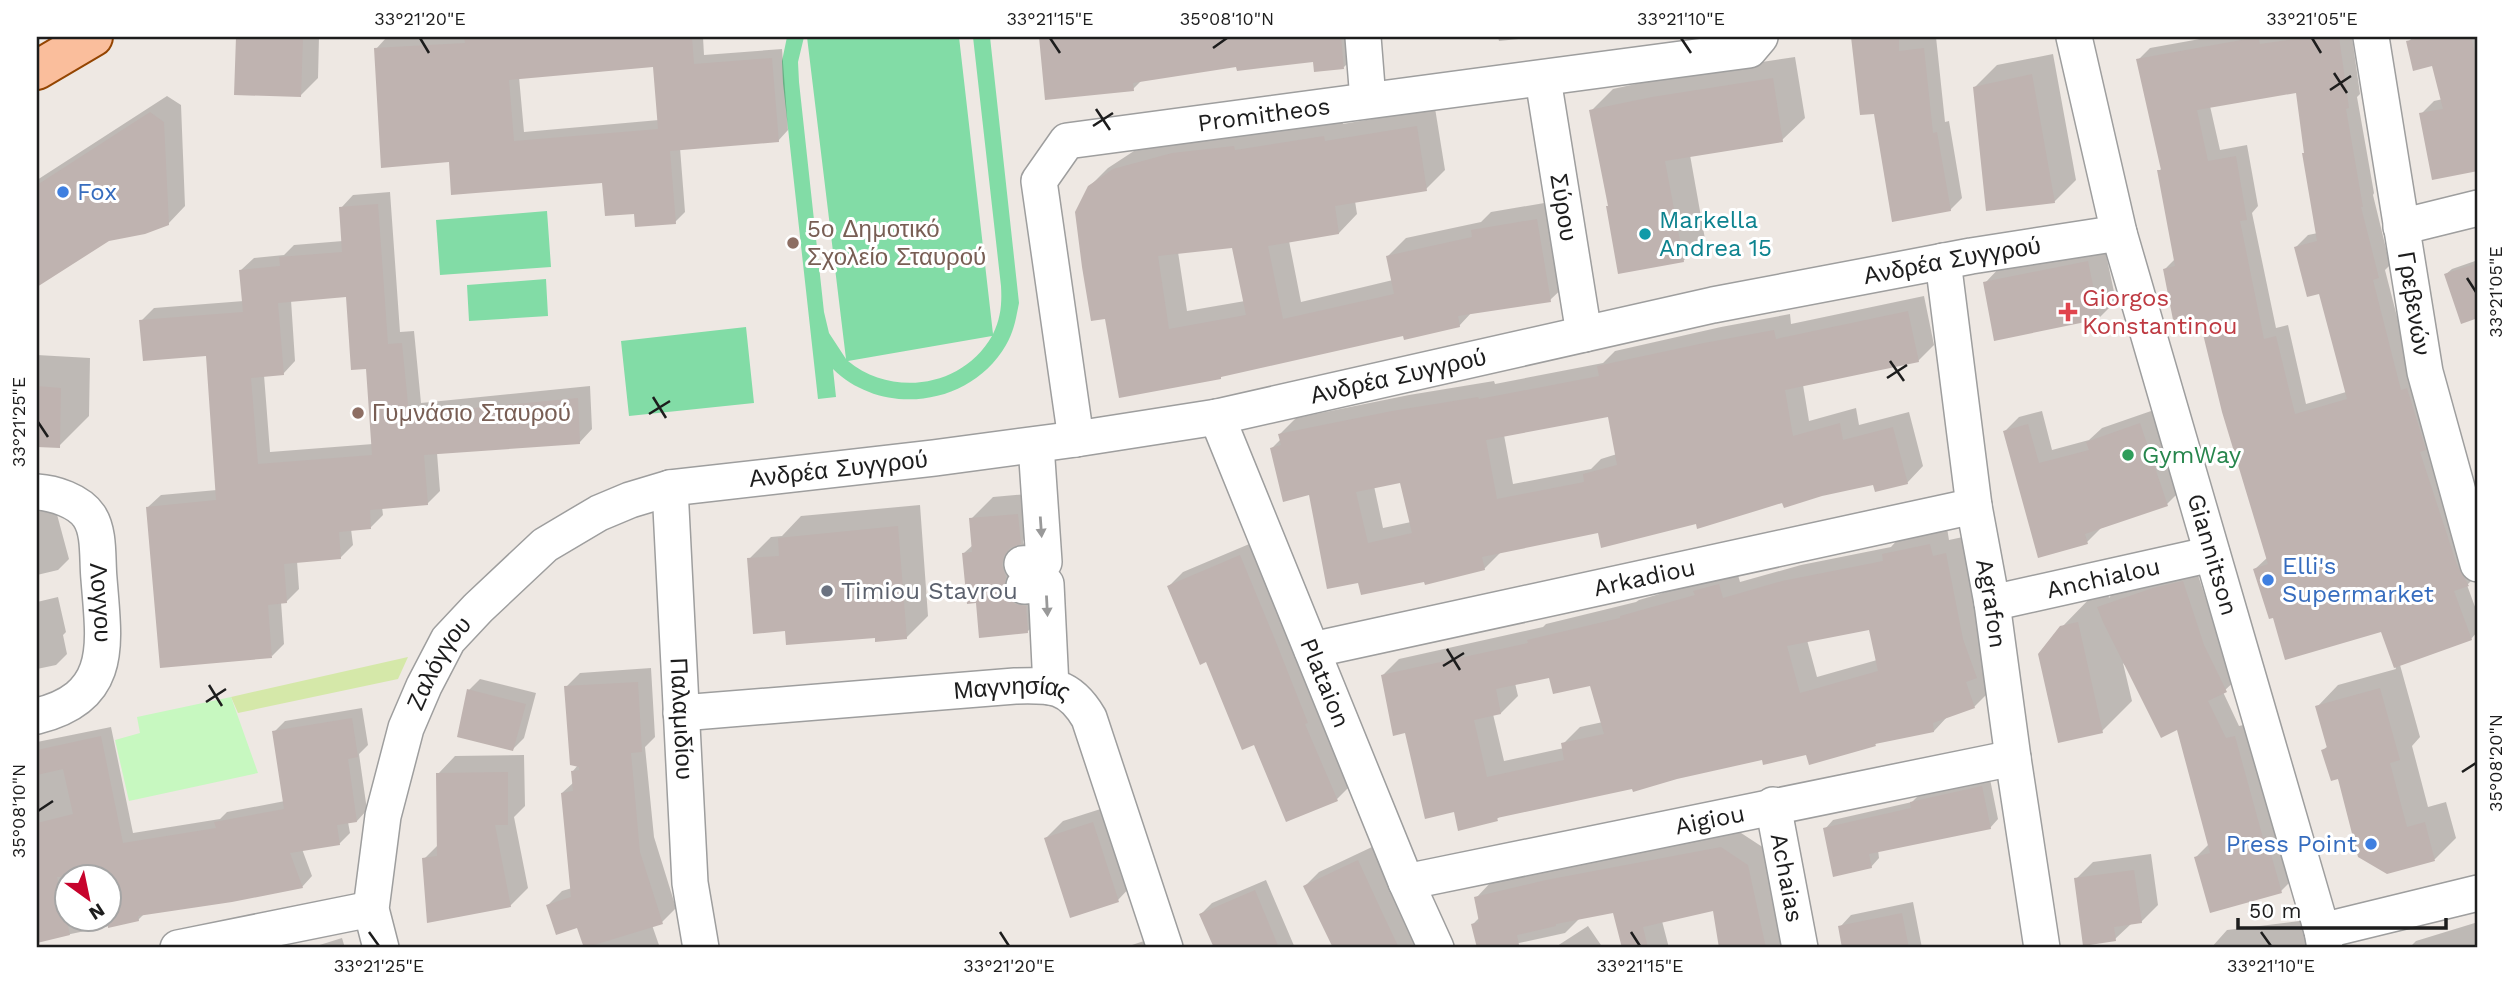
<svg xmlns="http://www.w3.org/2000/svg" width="2515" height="985" font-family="'Work Sans',sans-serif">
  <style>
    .grass { fill: #d5e8a9 }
    .park { fill: #c7f8c0 }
    .pitch { fill: #82dca6; fill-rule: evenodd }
    .shadow { fill: #0003; fill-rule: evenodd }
    .building { fill: #bfb3b0; fill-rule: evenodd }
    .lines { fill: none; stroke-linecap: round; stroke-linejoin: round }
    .minor-casing { stroke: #9e9e9e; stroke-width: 38 }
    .major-casing { stroke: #944502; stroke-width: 42 }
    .minor { stroke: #fff; stroke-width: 35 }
    .major { stroke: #fabe9c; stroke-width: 38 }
    .oneway { fill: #999 }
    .ticks { fill: none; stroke: #1d1d1d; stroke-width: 2.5 }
    .shop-dot { fill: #3f7fe0; stroke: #fff; stroke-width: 2.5 }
    .culture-dot { fill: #0f9aa8; stroke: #fff; stroke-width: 2.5 }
    .education-dot { fill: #8d6e63; stroke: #fff; stroke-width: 2.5 }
    .health-dot { fill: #e0444e; stroke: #fff; stroke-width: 2.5 }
    .leisure-dot { fill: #2e9e5b; stroke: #fff; stroke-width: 2.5 }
    .worship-dot { fill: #6b7280; stroke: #fff; stroke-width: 2.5 }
    .labels { text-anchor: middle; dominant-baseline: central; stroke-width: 6; stroke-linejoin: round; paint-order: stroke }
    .street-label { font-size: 24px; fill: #1d1d1d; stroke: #fff }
    .shop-label { font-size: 24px; fill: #366cbe; stroke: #fff; text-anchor: start }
    .culture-label { font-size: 24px; fill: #0d838f; stroke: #fff; text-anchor: start }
    .education-label { font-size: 24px; fill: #785e54; stroke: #fff; text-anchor: start }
    .health-label { font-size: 24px; fill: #be3a42; stroke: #fff; text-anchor: start }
    .leisure-label { font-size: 24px; fill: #27864d; stroke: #fff; text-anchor: start }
    .worship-label { font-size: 24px; fill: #5b616d; stroke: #fff; text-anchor: start }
    .neatline { fill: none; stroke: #1d1d1d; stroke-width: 2.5 }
    .ticks-label { font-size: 18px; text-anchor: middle; fill: #1d1d1d }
  </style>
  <rect width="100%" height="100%" fill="#eee8e3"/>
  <path class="grass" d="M408 657 398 679 238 713 231 697Z"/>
  <path class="park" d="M231 697 258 773 129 801 115 740 140 733 137 717Z"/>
  <path class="pitch" d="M787 37H804L798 62 799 82 824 312 829 333 846 359 807 37H959L993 334C1001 318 1002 303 1001 286L973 37H990L1019 303C1016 318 1014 332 1006 345 971 406 883 418 833 369L836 397 818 399 783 83 782 61ZM992 336C963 387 893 398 848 361Z
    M547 211 551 267 440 275 436 220Z
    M546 279 548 316 469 321 467 285Z
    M746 327 754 403 629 416 621 341Z"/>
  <path class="shadow" d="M238 37H319L318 78 301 95 236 94Z
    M416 37H703L704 55 782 49 788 130 778 141 680 148 685 212 675 222 635 212 603 181 451 160 376 49 386 38ZM654 65 659 120 524 132 519 77Z
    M1041 37H1360L1361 50 1344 67 1314 60 1238 65 1142 80 1133 89 1046 98Z
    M1498 37H1537L1499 41Z
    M1853 37H1936L1945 122 1949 121 1962 198 1950 210 1875 112 1861 113Z
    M2211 37H2352L2360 94 2357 97 2374 193 2373 195 2390 265 2385 270 2413 379 2478 574 2467 585 2478 615V631L2471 639 2400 665 2420 737 2412 746 2428 807 2446 802 2456 838 2435 859 2387 872 2323 750 2328 746 2317 707 2338 685 2396 669 2382 630 2275 616 2255 569 2268 557 2203 328 2165 269 2175 259 2159 171 2162 168 2138 60 2150 48ZM2297 91 2318 233 2308 235 2296 247 2320 292 2346 392 2306 404 2288 325 2276 328 2252 213 2258 206 2247 145 2220 150 2210 106Z
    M2413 37H2478V169L2434 178 2421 114 2434 101 2443 99 2434 64 2408 42Z
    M2053 54 2076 180 2054 202 1975 87 1997 65Z
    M1795 57 1805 118 1782 140 1690 155 1705 239 1683 261 1610 204 1591 111 1613 89 1676 75Z
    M167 96 181 105 185 206 168 224 109 239 37 285V180Z
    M1435 108 1445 170 1426 189 1355 201 1357 214 1339 233 1289 241 1301 302 1393 280 1387 257 1406 238 1481 222 1491 212 1556 201 1569 282 1550 300 1472 312 1459 326 1404 334 1224 374 1220 378 1120 396 1089 187 1108 168 1134 151 1192 135 1342 118 1343 124ZM1234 246 1245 301 1187 311 1178 252Z
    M390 192 400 332 414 331 421 403 590 386 592 429 580 442 437 453 440 491 427 504 382 507 383 515 371 527 351 529 353 545 340 558 297 561 299 589 286 602H281L284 644 272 656 148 507 161 495 217 490 207 355 141 321 154 308 244 301 241 270 254 258 284 255 294 245 343 241 341 208 353 195ZM347 295 367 367 373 444 270 452 264 375 283 374 295 361 291 300Z
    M2104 245 2116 301 2099 318 1985 283 2001 266Z
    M2478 260V316L2462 322 2446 274 2452 269Z
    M1924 296 1934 345 1918 361 1803 385 1809 421 1856 408 1859 425 1909 412 1923 466 1907 483H1874L1783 500 1697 522 1599 531 1501 552 1484 569 1426 580 1360 581 1310 493 1272 448 1281 439 1280 434 1296 418 1409 395 1494 381 1495 384 1603 363 1615 351 1721 327 1790 314 1791 324ZM1609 415 1617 454 1601 459 1591 469 1513 484 1504 435ZM1401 481 1411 522 1383 528 1374 486Z
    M37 355 90 358 89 416 59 446H37Z
    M2154 410 2181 490 2167 504 2101 528 2087 542 2005 431 2019 417 2042 411 2052 450 2089 440 2102 428Z
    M1040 493 1042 520 1024 538 1023 542 1049 610 1027 632 978 601 964 553 973 545 971 519 993 497Z
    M920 505 928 616 906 638 786 630 749 559 771 537 782 536 801 516Z
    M55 507 69 559 58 570 37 575V512Z
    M1947 528 1949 540 1963 537 1991 690 1974 707 1948 716 1934 731 1878 741 1875 745 1763 758 1501 815 1497 819 1456 810 1406 731 1382 676 1399 659 1543 627 1546 624 1636 602 1639 600 1707 580 1736 568 1740 582 1801 565 1891 547 1900 537ZM1871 628 1877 660 1817 677 1807 640ZM1551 676 1591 684 1603 722 1580 727 1563 744 1564 748 1504 761 1493 714 1501 713 1518 696 1515 683Z
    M1254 542 1351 785 1337 799 1255 743 1169 586 1183 572Z
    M2196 569 2217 632 2239 677 2223 692 2239 726 2248 724 2294 878 2281 891 2196 857 2209 844 2178 727 2123 663 2132 701 2102 731 2062 627 2092 596 2108 593 2109 598 2112 594 2167 575Z
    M58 597 66 632 63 635 67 654 56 665 37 669V602Z
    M651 668 655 737 645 747 654 837 676 908 662 922 652 925 660 948H585L578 926 548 905 562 891 572 888 562 793 574 782 573 771 578 765 566 687 580 673Z
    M480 679 536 693 524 738 513 749 469 690Z
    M362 708 368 745 359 754 367 810 357 821 348 822 350 833 339 844 302 849 312 876 302 887 144 914 138 920 37 941V742L111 727 133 833 220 819 227 812 285 801 274 732 285 721ZM66 876H108V918H66Z
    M524 755 525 806 514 817 528 888 510 906 424 859 439 844 438 774 455 756Z
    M1990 779 1998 819 1990 828 1878 850 1879 858 1871 867 1825 829 1833 820 1912 802 1920 794Z
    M1110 806 1134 883 1118 900 1046 838 1063 821Z
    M1738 831 1764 848 1787 948H1720L1714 909 1662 921 1669 948H1624L1614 911 1581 917 1565 933 1496 948H1479L1473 924 1480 917 1476 898 1492 881Z
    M1372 847 1420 948H1334L1305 886 1319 872Z
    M2151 854 2158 905 2141 922 2132 923 2115 939 2076 879 2093 862Z
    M1266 880 1295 948H1216L1201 914 1212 903Z
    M1913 902 1922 948H1844L1840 927 1851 915Z
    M2307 920 2310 948H2211L2227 930Z
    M2478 922V948H2409L2416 941Z
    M1588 926 1603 948H1554Z
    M342 938 345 948H310Z
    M1147 940 1150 948H1123Z"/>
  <path class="building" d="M236 37H303L301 97 234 95Z
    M464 37H692L694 64 772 58 779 142 670 151 676 224 635 227 634 214 605 216 602 183 451 195 449 162 381 168 374 48 465 43ZM653 67 658 129 514 141 509 80Z
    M1039 37H1341L1344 69 1314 72 1313 62 1237 71 1236 67 1133 83 1134 91 1045 100Z
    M1851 37H1899V51L1924 48 1933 133 1937 132 1951 211 1892 222 1874 114 1860 115Z
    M2258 37 2260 44 2309 37H2339L2349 108 2346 109 2363 207H2361L2379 278 2373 280 2401 390 2407 388 2426 450 2420 452 2457 565 2469 586 2454 591 2472 640 2394 668 2381 632 2285 660 2273 618 2269 619 2253 569 2268 564 2222 412 2202 330 2176 335 2163 269 2175 266 2157 170H2161L2136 59ZM2296 93 2304 153H2302L2317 241 2294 247 2307 297 2319 294 2347 399 2295 414 2276 336 2264 339 2240 221 2247 220 2236 156 2208 161 2197 110Z
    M2425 37H2471L2478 67V171L2432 180 2419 113 2443 109 2432 66 2413 71 2406 41Z
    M2032 74 2055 203 1986 211 1973 87Z
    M1773 78 1783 142 1665 161 1684 262 1618 274 1606 206H1608L1589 110 1652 97Z
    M150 112 164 122 169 225 145 234 109 241 37 287V185Z
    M1417 126 1427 191 1335 206 1339 234 1268 246 1283 319 1394 294 1386 256 1472 237 1471 230 1537 219 1551 302 1458 316 1460 327 1404 340 1403 336 1221 377V379L1119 398 1105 319 1091 321 1082 267 1075 212 1088 186 1113 169 1172 153 1234 146 1235 150 1324 136 1325 141ZM1232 248 1246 315 1169 329 1158 256Z
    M378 204 388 344 402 343 409 414 578 398 580 444 424 455 428 505 370 510 371 529 339 532 341 559 284 564 287 603 268 605 272 658 160 668 146 507 216 500 206 356 143 361 139 320 243 312 239 270 280 266 279 257 342 252 339 207ZM346 297 351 370 366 369 372 455 258 464 251 378 284 375 278 303Z
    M2088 261 2100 319 1994 341 1983 282Z
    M2478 263V318L2461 324 2444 274Z
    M1908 311 1919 362 1785 390 1793 436 1840 423 1843 440 1893 427 1908 484 1875 492 1873 485 1822 496 1784 508 1782 503 1697 529 1696 524 1601 548 1598 533 1482 557 1485 570 1425 585 1424 582 1361 595 1358 583 1327 589 1309 495 1283 502 1270 448 1281 445 1278 434 1392 411 1478 397 1479 399 1599 376 1597 366 1704 343 1774 330 1776 339ZM1608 417 1617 465 1583 474 1584 482 1497 499 1486 440ZM1400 483 1412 533 1368 543 1356 492Z
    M37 386 61 388 60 448 37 447Z
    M2140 423 2168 506 2085 534 2088 544 2038 558 2003 431 2028 424 2039 463 2089 450 2086 442Z
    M1018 514 1021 544 1010 548 1004 556 1002 565 1006 577 1004 587 1007 597 1015 604 1026 606 1028 633 979 638 976 603 967 604 962 553 972 552 969 518Z
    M898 526 907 639 875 642V638L786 645 785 631 753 634 747 558 779 556 778 538Z
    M1930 544 1933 556 1946 553 1963 639 1977 678 1966 682 1975 708 1933 723 1934 732 1875 744 1876 746 1809 765 1806 755 1763 765 1762 760 1677 779 1633 792 1632 789 1497 818 1498 821 1458 831 1454 812 1425 819 1405 733 1393 736 1381 675 1528 643 1527 640 1620 618V616L1695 595 1693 591 1719 584 1723 598 1782 581 1883 561 1882 554ZM1869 630 1878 671 1800 693 1787 646ZM1549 678 1553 694 1590 686 1604 734 1561 743 1564 760 1487 777 1474 720 1501 714 1496 689Z
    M1240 555 1274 637 1308 723 1305 724 1338 801 1286 822 1254 745 1242 750 1206 662 1200 665 1167 586Z
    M2183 581 2204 645 2227 692 2208 701 2226 738 2235 736 2263 838 2266 837 2282 893 2210 913 2194 857 2210 853 2177 730 2161 738 2103 622 2097 607 2153 588Z
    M2078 622 2103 733 2058 743 2038 654 2060 626Z
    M638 682 642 752 631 753 640 852 663 924 584 948 577 928 556 935 546 905 571 897 561 793 573 791 571 771 579 770V767L570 765 564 686Z
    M2380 688 2400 760 2390 763 2407 827 2425 822 2435 861 2387 874 2358 857 2338 779 2331 781 2321 750 2327 748 2315 706Z
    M467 689 526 704 513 751 457 737Z
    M352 718 358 757 348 759 357 822 337 825 340 845 290 853 303 888 232 902 138 916 139 921 108 928V877H57L70 935 37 943V823L73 814 63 769 37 775V750L101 736 123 843 216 828 214 822 284 809 272 731Z
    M508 772V825H495L511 907 427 923 422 858 437 856 436 773Z
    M1982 786 1991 829 1869 854 1872 868 1833 877 1823 828 1911 808 1910 802Z
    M1093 822 1119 902 1070 918 1044 838Z
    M1721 847 1748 865 1766 948H1719L1713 911 1643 927 1648 948H1622L1613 913 1556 924V926L1517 935 1519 945 1504 948H1477L1471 924 1479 922 1474 897 1546 880Z
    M1358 860 1382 912 1399 948H1333L1303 886Z
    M2134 870 2142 923 2114 927 2116 941 2083 946 2074 878Z
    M1255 890 1279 948H1214L1199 914Z
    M1902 913 1909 948H1842L1838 926Z"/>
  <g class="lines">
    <g class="minor-casing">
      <g id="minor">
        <path d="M1363 37 1368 100"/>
        <path id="s1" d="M2074 37 2119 233 2322 931 2325 948"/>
        <path id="s2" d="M2371 37 2425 372 2478 564"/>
        <path id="s3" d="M1543 79 1584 334"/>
        <path d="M2401 227 2478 208"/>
        <path id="s4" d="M1943 261 1974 506 1992 603 2013 758 2042 948"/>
        <path id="s5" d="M1217 417 1406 882 1436 948"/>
        <path id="s6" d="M1076 439 1039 181 1067 141 1749 50 1760 37"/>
        <path id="s7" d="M670 488 690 883 701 948"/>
        <path id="s8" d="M37 492C54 493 79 501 89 516 100 532 97 559 99 579 104 643 115 697 37 716"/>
        <path d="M1022 564 1044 562 1036 445"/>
        <path d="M1024 586 1046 584 1051 687"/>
        <path id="s9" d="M1992 603 2212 554"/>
        <path id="s10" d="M1312 650 1974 506"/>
        <path id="s11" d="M681 713 1015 686C1051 685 1069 684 1089 718L1165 948"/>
        <path id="s12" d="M1773 805 1800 948"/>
        <path id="s13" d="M1406 882 2013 758"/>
        <path d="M2322 931 2478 893"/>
        <path d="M178 948 371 909"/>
        <path id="s14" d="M381 948 371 909 383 816 406 728 424 686 448 640 478 608 545 545 599 513 630 500 670 488 934 458 1076 439 1217 417 1713 305 1971 256 2119 233"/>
      </g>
    </g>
    <g class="major-casing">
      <path id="major" d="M37 70 93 37"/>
    </g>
    <use href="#minor" class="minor"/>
    <use href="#major" class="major"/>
  </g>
  <defs><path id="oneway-solid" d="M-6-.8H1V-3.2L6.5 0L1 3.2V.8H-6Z" transform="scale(1.75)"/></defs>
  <g class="oneway">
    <use href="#oneway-solid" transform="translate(1041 527) rotate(86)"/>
    <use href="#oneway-solid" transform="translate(1047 606) rotate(87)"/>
  </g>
  <path class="ticks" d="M420 38 429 53M1050 38 1060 53M1681 38 1691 53M2312 38 2321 53M1213 48 1227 38M2334 73 2347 93M2330 90 2351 76M1096 109 1110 130M1093 126 1113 113M2467 278 2476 292M1890 361 1904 381M1887 378 1907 365M653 397 666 418M649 414 670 401M38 422 48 437M1447 649 1460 670M1443 666 1464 653M209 685 222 706M206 702 226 689M2462 772 2476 763M38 811 53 801M369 932 379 946M1000 932 1009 946M1631 932 1640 946M2261 932 2271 946"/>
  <g class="shop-dot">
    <circle cx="63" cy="192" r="7"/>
    <circle cx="2268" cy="580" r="7"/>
    <circle cx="2371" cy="844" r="7"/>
  </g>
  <circle class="culture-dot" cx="1645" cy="234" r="7"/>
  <g class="education-dot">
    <circle cx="793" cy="243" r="7"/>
    <circle cx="358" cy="413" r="7"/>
  </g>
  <path class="health-dot" d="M2064.5 301.5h7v7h7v7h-7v7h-7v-7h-7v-7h7z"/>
  <circle class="leisure-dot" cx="2128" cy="455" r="7"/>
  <circle class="worship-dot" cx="827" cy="591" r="7"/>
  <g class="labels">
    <g class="street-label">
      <text stroke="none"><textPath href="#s6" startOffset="508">Promitheos</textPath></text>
      <text stroke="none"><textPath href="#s3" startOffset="130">Σύρου</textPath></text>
      <text stroke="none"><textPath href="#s14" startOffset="1900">Ανδρέα Συγγρού</textPath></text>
      <text stroke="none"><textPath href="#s2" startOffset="270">Γρεβενών</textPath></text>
      <text stroke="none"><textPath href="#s14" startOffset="1334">Ανδρέα Συγγρού</textPath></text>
      <text stroke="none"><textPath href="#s14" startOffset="766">Ανδρέα Συγγρού</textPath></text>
      <text stroke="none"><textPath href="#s1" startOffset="536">Giannitson</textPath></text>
      <text stroke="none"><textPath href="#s10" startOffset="340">Arkadiou</textPath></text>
      <text stroke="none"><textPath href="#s9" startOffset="114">Anchialou</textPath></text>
      <text stroke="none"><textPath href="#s8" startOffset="147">Λογγου</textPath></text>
      <text stroke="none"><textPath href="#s4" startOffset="346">Agrafon</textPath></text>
      <text stroke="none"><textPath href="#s14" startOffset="298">Ζαλόγγου</textPath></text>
      <text stroke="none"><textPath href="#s5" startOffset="287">Plataion</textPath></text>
      <text stroke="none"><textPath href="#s11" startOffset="332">Μαγνησίας</textPath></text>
      <text stroke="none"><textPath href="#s7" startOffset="231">Παλαμιδίου</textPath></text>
      <text stroke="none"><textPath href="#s13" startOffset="310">Aigiou</textPath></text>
      <text stroke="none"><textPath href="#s12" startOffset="74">Achaias</textPath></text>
    </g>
    <g class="shop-label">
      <text x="77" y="192">Fox</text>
      <text x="2282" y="566">Elli's<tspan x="2282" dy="28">Supermarket</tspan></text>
      <text x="2357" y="844" text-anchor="end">Press Point</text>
    </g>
    <g class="culture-label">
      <text x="1659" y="220">Markella<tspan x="1659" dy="28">Andrea 15</tspan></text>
    </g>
    <g class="education-label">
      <text x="807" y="229">5ο Δημοτικό<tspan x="807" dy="28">Σχολείο Σταυρού</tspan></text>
      <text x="372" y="413">Γυμνάσιο Σταυρού</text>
    </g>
    <g class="health-label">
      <text x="2082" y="298">Giorgos<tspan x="2082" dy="28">Konstantinou</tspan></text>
    </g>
    <g class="leisure-label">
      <text x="2142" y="455">GymWay</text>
    </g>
    <g class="worship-label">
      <text x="841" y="591">Timiou Stavrou</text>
    </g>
  </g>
  <rect width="2515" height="985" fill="none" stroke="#ffffff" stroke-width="77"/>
  <g transform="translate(88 898) rotate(147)"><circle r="33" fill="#ffffff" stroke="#a5a5a5" stroke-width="2"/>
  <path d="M0-5L12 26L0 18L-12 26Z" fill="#c7032c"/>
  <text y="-10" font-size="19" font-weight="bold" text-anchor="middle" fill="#1d1d1d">N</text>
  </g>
  <path d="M2238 918v10h208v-10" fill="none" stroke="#1d1d1d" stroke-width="3.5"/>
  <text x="2249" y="918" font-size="21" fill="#1d1d1d" stroke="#ffffff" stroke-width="5" paint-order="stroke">50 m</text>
  <rect x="38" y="38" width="2438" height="908" class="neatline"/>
  <g class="ticks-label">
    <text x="420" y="25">33°21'20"E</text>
    <text x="1050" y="25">33°21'15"E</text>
    <text x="1227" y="25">35°08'10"N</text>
    <text x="1681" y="25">33°21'10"E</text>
    <text x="2312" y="25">33°21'05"E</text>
    <text transform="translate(2496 292) rotate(-90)" y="6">33°21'05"E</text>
    <text transform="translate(19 422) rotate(-90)" y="6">33°21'25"E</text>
    <text transform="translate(2496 763) rotate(-90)" y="6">35°08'20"N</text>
    <text transform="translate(19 811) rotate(-90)" y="6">35°08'10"N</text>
    <text x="379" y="972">33°21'25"E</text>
    <text x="1009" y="972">33°21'20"E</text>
    <text x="1640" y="972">33°21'15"E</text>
    <text x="2271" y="972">33°21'10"E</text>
  </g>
</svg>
